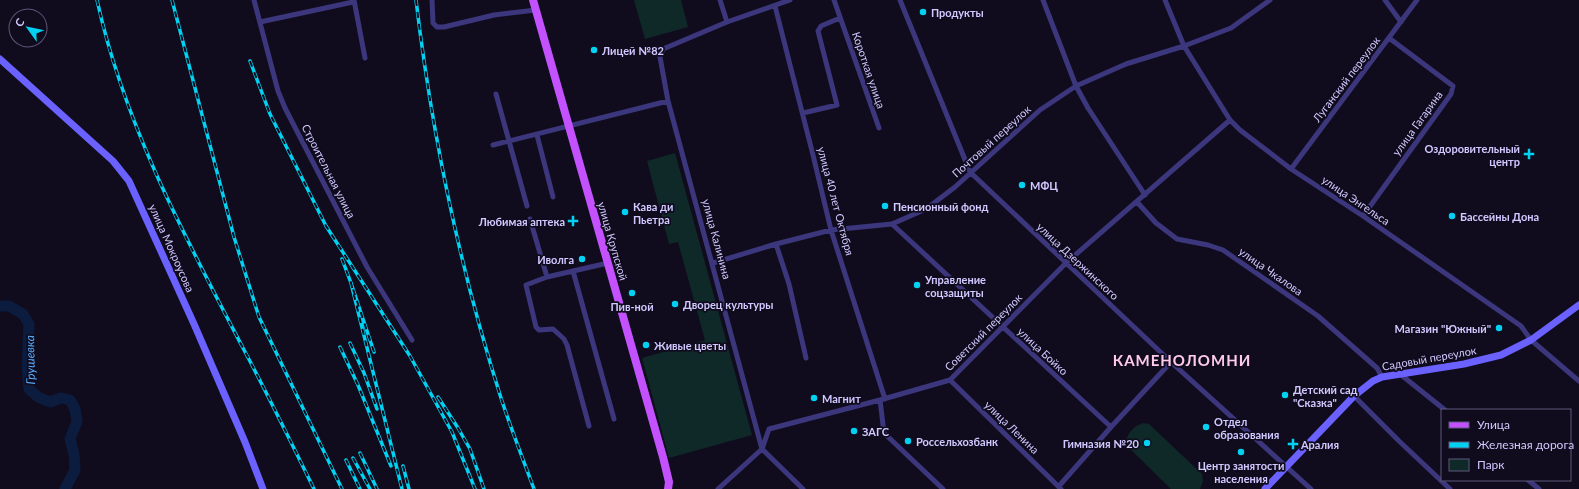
<svg xmlns="http://www.w3.org/2000/svg" width="1579" height="489" font-family="Lato,sans-serif">
  <style>
    .green { fill: #0f2828 }
    .lines { fill: none; stroke-linecap: round; stroke-linejoin: round }
    .river { stroke: #0b1c3e; stroke-width: 11 }
    .street { stroke: #3c377d; stroke-width: 5 }
    .secondary { stroke: #6a61fe; stroke-width: 7 }
    .primary { stroke: #c351fe; stroke-width: 8 }
    .rail-casing { stroke: #01d2f2; stroke-width: 3.5 }
    .rail { stroke: #100c1e; stroke-width: 2; stroke-dasharray: 6; stroke-linecap: butt }
    .poi-dot { fill: #01d2f2; stroke: #100c1e; stroke-width: 1.5 }
    .labels { text-anchor: middle; dominant-baseline: central; stroke-width: 3.5; stroke-linejoin: round; paint-order: stroke }
    .poi-label { font-size: 11px; font-weight: bold; fill: #d1c9ff; stroke: #100c1e; text-anchor: start }
    .street-label { font-size: 11px; fill: #d1c9ff; stroke: #100c1e }
    .water-label { font-size: 12px; font-style: italic; fill: #58abfe; stroke: #100c1e }
    .district-label { font-size: 15px; font-weight: bold; letter-spacing: 1px; fill: #ffcbea; stroke: #100c1e }
  </style>
  <rect width="100%" height="100%" fill="#100c1e"/>
  <path class="green" d="M634 0H681L688 27 645 39Z
    M675 153 752 435 669 458 642 358 705 340 678 242 669 244 647 161Z
    M1144 423 1149 424 1202 474 1203 481 1200 489H1171L1128 447 1126 442C1127 433 1136 424 1144 423Z"/>
  <g class="lines">
    <path class="river" d="M0 306H9L23 314 29 324 27 366 29 389 38 397 50 402 61 398 70 400 75 409 77 421 70 439 74 454 75 470 65 489"/>
    <path class="street" d="M254 0 278 91 285 108 367 267 412 340
      M354 0 365 58
      M432 0 433 23 437 27H444L494 15 536 10
      M720 0 727 22
      M790 0 727 22 663 49 660 57 668 101 762 449 803 489
      M834 0 879 128
      M900 0 970 172 1171 362 1311 489
      M1043 0 1076 86 1088 108 1145 195
      M1165 0 1184 46 1230 120 1240 130 1291 169 1363 216 1521 326 1531 340 1579 381
      M1385 0 1401 22
      M775 6 813 155 831 230 885 399
      M260 22 353 2
      M496 94 527 206
      M803 113 837 105 818 31 821 26 840 18
      M537 135 553 197
      M493 145 668 101
      M1291 169 1417 0
      M1137 202 1156 223 1177 239 1208 245 1223 250 1318 316 1377 368 1382 377
      M1363 216 1451 94 1453 86 1389 38
      M530 219 547 277
      M892 224 1111 427
      M776 244 789 284 806 358
      M713 263 776 244 831 230 892 224 926 209 955 187 1040 110 1076 86 1126 64 1184 46 1231 28 1270 0
      M573 271 614 419
      M1400 374 1445 410
      M950 380 1061 489
      M1354 396 1399 441 1450 489
      M880 400 884 433 943 489
      M589 426 567 345 564 339 553 329 539 330 536 327 526 285 547 277 608 263
      M1528 480 1539 489
      M1059 486 1111 427 1171 362
      M718 489 762 449 769 429 880 400 950 380 1066 263 1230 120"/>
    <path class="secondary" d="M0 59 113 161 129 181 194 324 245 442 263 489
      M1265 489 1354 396 1373 381 1382 377 1464 364 1501 355 1531 340 1579 305"/>
    <path class="primary" d="M533 0 663 457 669 482 668 489"/>
    <g class="rail-casing">
      <path id="rail" d="M97 0C124 124 185 237 243 348 268 395 291 442 314 489
        M172 0 234 237 259 317 342 489
        M416 0C432 135 460 269 501 398 511 429 523 459 534 489
        M250 61 270 114 326 226 410 356 452 432 475 489
        M342 259 351 283
        M350 343 364 373 377 409
        M340 347 358 385 391 466
        M374 352 351 283 402 489
        M438 397 458 428 470 449 484 489
        M360 453 377 489
        M353 458 370 489
        M346 460 360 489
        M403 466 409 489"/>
    </g>
    <use href="#rail" class="rail"/>
  </g>
  <g class="poi-dot">
    <circle cx="923" cy="12" r="4"/>
    <circle cx="594" cy="50" r="4"/>
    <path d="M1527 148h4v4h4v4h-4v4h-4v-4h-4v-4h4z"/>
    <circle cx="1022" cy="185" r="4"/>
    <circle cx="885" cy="206" r="4"/>
    <circle cx="625" cy="212" r="4"/>
    <circle cx="1452" cy="216" r="4"/>
    <path d="M571 215h4v4h4v4h-4v4h-4v-4h-4v-4h4z"/>
    <circle cx="582" cy="259" r="4"/>
    <circle cx="917" cy="285" r="4"/>
    <circle cx="632" cy="293" r="4"/>
    <circle cx="675" cy="304" r="4"/>
    <circle cx="1499" cy="328" r="4"/>
    <circle cx="646" cy="345" r="4"/>
    <circle cx="1285" cy="395" r="4"/>
    <circle cx="814" cy="398" r="4"/>
    <circle cx="1206" cy="427" r="4"/>
    <circle cx="854" cy="431" r="4"/>
    <circle cx="908" cy="441" r="4"/>
    <circle cx="1147" cy="443" r="4"/>
    <path d="M1291 438h4v4h4v4h-4v4h-4v-4h-4v-4h4z"/>
    <circle cx="1241" cy="452" r="4"/>
  </g>
  <g class="labels">
    <g class="poi-label">
      <text x="931" y="12">Продукты</text>
      <text x="602" y="50">Лицей №82</text>
      <text x="1520" y="148" text-anchor="end">Оздоровительный<tspan x="1520" dy="13">центр</tspan></text>
      <text x="1030" y="185">МФЦ</text>
      <text x="633" y="206">Кава ди<tspan x="633" dy="13">Пьетра</tspan></text>
      <text x="893" y="206">Пенсионный фонд</text>
      <text x="1460" y="216">Бассейны Дона</text>
      <text x="565" y="221" text-anchor="end">Любимая аптека</text>
      <text x="574" y="259" text-anchor="end">Иволга</text>
      <text x="925" y="279">Управление<tspan x="925" dy="13">соцзащиты</tspan></text>
      <text x="683" y="304">Дворец культуры</text>
      <text x="632" y="306" text-anchor="middle">Пив-ной</text>
      <text x="1491" y="328" text-anchor="end">Магазин "Южный"</text>
      <text x="654" y="345">Живые цветы</text>
      <text x="1293" y="389">Детский сад<tspan x="1293" dy="13">"Сказка"</tspan></text>
      <text x="822" y="398">Магнит</text>
      <text x="1214" y="421">Отдел<tspan x="1214" dy="13">образования</tspan></text>
      <text x="862" y="431">ЗАГС</text>
      <text x="916" y="441">Россельхозбанк</text>
      <text x="1139" y="443" text-anchor="end">Гимназия №20</text>
      <text x="1301" y="444">Аралия</text>
      <text x="1241" y="465" text-anchor="middle">Центр занятости<tspan x="1241" dy="13">населения</tspan></text>
    </g>
    <g class="street-label">
      <text transform="translate(869 70) rotate(71)">Короткая улица</text>
      <text transform="translate(1346 79) rotate(-53)">Луганский переулок</text>
      <text transform="translate(1417 123) rotate(-54)">улица Гагарина</text>
      <text transform="translate(991 141) rotate(-42)">Почтовый переулок</text>
      <text transform="translate(329 171) rotate(63)">Строительная улица</text>
      <text transform="translate(1356 200) rotate(34)">улица Энгельса</text>
      <text transform="translate(836 201) rotate(75)">улица 40 лет Октября</text>
      <text transform="translate(717 239) rotate(75)">улица Калинина</text>
      <text transform="translate(613 241) rotate(74)">улица Крупской</text>
      <text transform="translate(172 248) rotate(66)">улица Мокроусова</text>
      <text transform="translate(1078 261) rotate(43)">улица Дзержинского</text>
      <text transform="translate(1271 271) rotate(35)">улица Чкалова</text>
      <text transform="translate(983 332) rotate(-45)">Советский переулок</text>
      <text transform="translate(1043 351) rotate(43)">улица Бойко</text>
      <text transform="translate(1429 358) rotate(-10)">Садовый переулок</text>
      <text transform="translate(1012 427) rotate(44)">улица Ленина</text>
    </g>
    <g class="water-label">
      <text transform="translate(30 360) rotate(-91)">Грушевка</text>
    </g>
    <g class="district-label">
      <text x="1182" y="360">КАМЕНОЛОМНИ</text>
    </g>
  </g>
  <rect x="1441" y="409" width="130" height="72" fill="#100c1e" stroke="#5d5878"/>
  <rect x="1449" y="422" width="20" height="6" fill="#c351fe" stroke="#5d5878"/>
  <text x="1477" y="429" font-size="12" fill="#d1c9ff">Улица</text>
  <rect x="1449" y="442" width="20" height="6" fill="#01d2f2" stroke="#5d5878"/>
  <text x="1477" y="449" font-size="12" fill="#d1c9ff">Железная дорога</text>
  <rect x="1449" y="459" width="20" height="12" fill="#0f2828" stroke="#5d5878"/>
  <text x="1477" y="469" font-size="12" fill="#d1c9ff">Парк</text>
  <g transform="translate(28 28) rotate(303)"><circle r="19" fill="#100c1e" stroke="#5d5878"/>
  <path d="M0-3L7 15L0 10L-7 15Z" fill="#01d2f2"/>
  <text y="-6" font-size="11" font-weight="bold" text-anchor="middle" fill="#d1c9ff">С</text>
  </g>
</svg>
